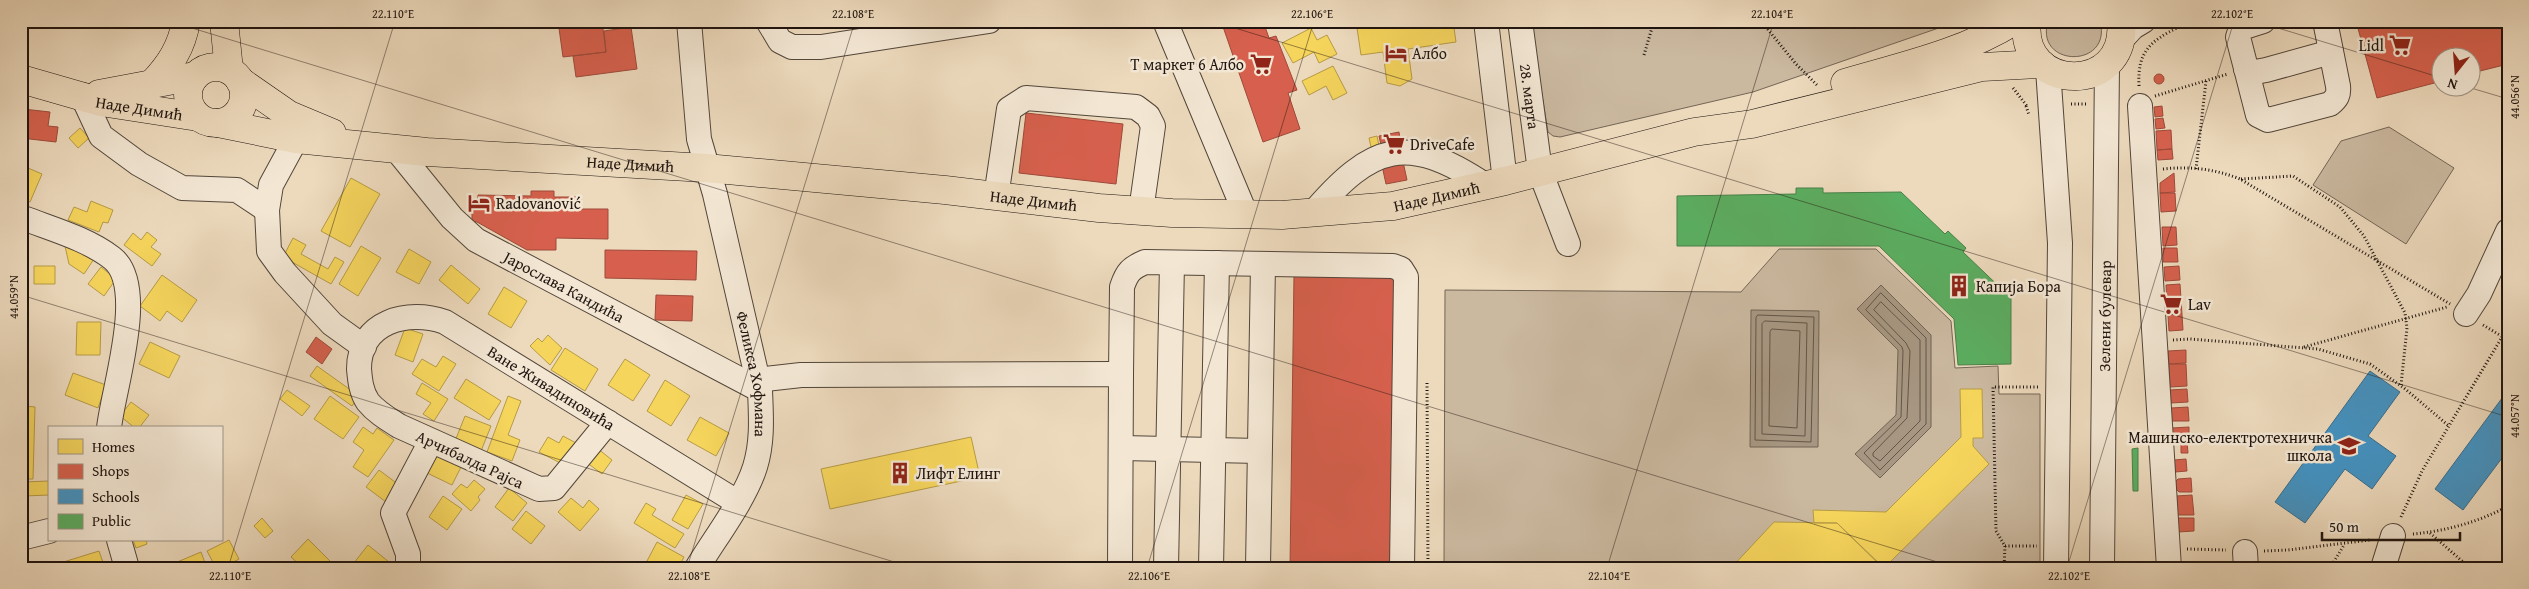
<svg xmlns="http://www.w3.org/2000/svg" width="2529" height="589" font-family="'Gentium Book Plus',serif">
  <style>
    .green { fill: #cab89f; stroke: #746657 }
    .water { fill: #a79782; stroke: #716354 }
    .homes { fill: #f6d55c; stroke: #b69b45 }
    .shops { fill: #d6604d; stroke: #9f493a }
    .schools { fill: #4393c3; stroke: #386d8d }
    .public { fill: #5aae61; stroke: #488048 }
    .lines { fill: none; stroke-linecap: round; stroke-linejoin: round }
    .shore { stroke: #635648; stroke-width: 1 }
    .minor-casing { stroke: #52463a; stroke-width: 26 }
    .major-casing { stroke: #1f140f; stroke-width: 29 }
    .path { stroke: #1f140f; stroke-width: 3; stroke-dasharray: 1 2.5; stroke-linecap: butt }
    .minor { stroke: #f3e7d4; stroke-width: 24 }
    .major { stroke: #eddabd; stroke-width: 28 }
    .ticks { fill: none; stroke: #1f140f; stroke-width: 1; stroke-opacity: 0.45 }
    .labels { text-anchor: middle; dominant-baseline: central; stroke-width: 5; stroke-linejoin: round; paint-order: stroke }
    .poi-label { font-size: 16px; fill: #1f140f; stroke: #f3e7d4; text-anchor: start }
    .street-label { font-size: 16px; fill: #1f140f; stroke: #f3e7d4 }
    .neatline { fill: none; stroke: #1f140f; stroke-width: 2 }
    .ticks-label { font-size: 12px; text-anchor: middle; fill: #1f140f }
  </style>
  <rect width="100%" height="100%" fill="#eddabd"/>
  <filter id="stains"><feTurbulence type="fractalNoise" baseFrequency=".004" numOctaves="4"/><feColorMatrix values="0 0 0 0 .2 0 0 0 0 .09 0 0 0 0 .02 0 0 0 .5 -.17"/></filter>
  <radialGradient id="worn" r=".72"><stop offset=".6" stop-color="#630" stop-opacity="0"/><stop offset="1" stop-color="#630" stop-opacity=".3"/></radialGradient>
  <path class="green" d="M1530 21H1959L1753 92 1560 137 1553 136 1548 132Z
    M2048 21H2100C2113 69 2034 68 2048 21Z
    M2389 127 2454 168 2406 244 2313 185 2341 141Z
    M1779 249H1876L1951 321 1955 368 1998 366 1999 394H2040V568H1689L1688 562 1444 563 1445 290 1741 292Z"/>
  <path class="water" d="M1881 285 1931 335V427L1880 478 1855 454 1896 415 1898 350 1857 309Z
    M1751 310 1819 311 1818 447H1750Z"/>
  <path class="homes" d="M1356 21H1453L1456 42 1408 49 1412 79 1400 86 1387 83 1383 52 1361 55Z
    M1311 28 1317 40 1327 35 1337 54 1319 63 1314 52 1293 63 1282 43Z
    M1333 66 1347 93 1333 100 1326 86 1309 95 1302 81Z
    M80 128 89 138 78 148 69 138Z
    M1377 136 1379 146 1371 147 1369 138Z
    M21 165 42 174 30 202 21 198Z
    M351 178 380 194 350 247 321 231Z
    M91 201 113 210 108 223 103 222 99 232 68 220 74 207 87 212Z
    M147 232 157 240 151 247 161 254 152 266 124 245 133 233 141 240Z
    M63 237 94 259 84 274 69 264Z
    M293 238 306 245 301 254 328 269 335 257 344 262 331 284 283 257Z
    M361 246 381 258 358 296 339 284Z
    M409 249 431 262 419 284 396 272Z
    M451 265 480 289 468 304 439 280Z
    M34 266H55V284H34Z
    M101 267 116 279 104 296 88 284Z
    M162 275 197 300 182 322 167 311 160 321 140 306Z
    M504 287 527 301 511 328 488 314Z
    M21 291H23V323H21Z
    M77 322H101L100 355H76Z
    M405 328 423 334 413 362 395 355Z
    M548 335 562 348 550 365 530 346 538 338 542 342Z
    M150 342 180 356 169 378 139 364Z
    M565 348 598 369 585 391 551 370Z
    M443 356 456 364 439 391 412 374 422 359 436 367Z
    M625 359 650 375 633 401 608 385Z
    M317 366 359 396 352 406 310 376Z
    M73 373 106 385 98 408 65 395Z
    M466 379 501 401 489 420 454 398Z
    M665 380 690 396 671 426 647 411Z
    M422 383 448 399 434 421 423 414 431 403 416 394Z
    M1960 389H1982L1983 438H1973V446L1989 464 1884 568 1837 523H1814L1813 510 1886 512 1961 437Z
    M287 390 310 406 302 416 280 399Z
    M330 396 359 417 343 439 314 419Z
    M508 396 521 401 508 435 520 440 512 461 487 452Z
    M131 402 149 415 139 428H135L120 416Z
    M25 406 35 407 33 479H23Z
    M465 416 491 426 481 451 455 441Z
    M700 417 729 433 716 456 687 440Z
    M363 427 373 434 377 428 394 440 368 477 353 467 364 450 353 442Z
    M563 436 576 443 564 465 539 452 548 437 559 443Z
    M971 437 980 477 830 509 821 469Z
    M597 448 612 460 602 474 586 462Z
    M436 450 463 463 452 485 425 472Z
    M379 470 399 485 386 502 366 487Z
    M474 480 485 489 478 497 480 500 471 511 452 494 461 484 467 488Z
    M49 481V495L24 496V482Z
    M509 488 527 503 513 521 495 507Z
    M686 495 703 504 688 529 672 520Z
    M443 496 462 509 447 530 429 517Z
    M571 498 583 508 589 500 599 509 580 531 558 512Z
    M646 503 656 509 652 515 684 534 675 548 634 523Z
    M526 511 545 526 531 544 512 529Z
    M262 518 273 531 265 538 254 526Z
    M1774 522 1837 523 1883 568H1731Z
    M308 539 331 562 326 568H303L291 557Z
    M133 540H146L147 544 136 548Z
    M229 540 239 559 223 568H216L207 551Z
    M657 542 684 557 678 568H659L647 561Z
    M368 545 389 562 385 568H350Z
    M99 551 105 568H44Z
    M201 552 207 568H163Z
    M602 561 613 568H597Z"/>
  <path class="shops" d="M558 21H602L606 52 563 57Z
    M1221 21H1263L1269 38 1276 36 1297 90 1288 93 1300 129 1263 142Z
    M2356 21H2508V64L2472 73V58H2442V81L2377 98Z
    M631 27 637 69 576 77 573 56 606 52 604 31Z
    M2154 79a5 5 0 1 1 10 0a5 5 0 1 1-10 0Z
    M2162 106 2163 116 2155 117 2154 107Z
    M23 109 50 112 48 126 58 127 56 142 21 138Z
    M1026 113 1123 124 1116 184 1019 173Z
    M2163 118 2165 128 2156 129 2155 119Z
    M2171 130 2172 149 2157 150 2156 131Z
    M1399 132 1402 151 1383 154 1379 136Z
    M2172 149 2173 159 2158 160 2157 150Z
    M1402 157 1407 180 1386 184 1381 161Z
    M2174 173 2175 192 2160 193V183Z
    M531 191H554V197H581V209H608V239L556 238V250H527L477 222H472V206L477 207 478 195 531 196Z
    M2160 193H2175L2176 211 2161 212Z
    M2162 227H2176L2177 245 2163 246Z
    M2163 248H2177L2178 262H2163Z
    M605 250 697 251 696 280 605 278Z
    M2179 266 2180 280 2165 281 2164 267Z
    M1294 275 1396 277 1392 568H1290Z
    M2180 284 2183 330 2169 331 2166 285Z
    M656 295 693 296 692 321 655 320Z
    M316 337 332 349 322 364 306 352Z
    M2186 350V363L2169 364 2168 351Z
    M2169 364H2186L2187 386 2170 387Z
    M2187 389 2188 402 2171 403 2170 390Z
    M2188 407 2189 421H2171V408Z
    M2189 427V439H2172V428Z
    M2181 442H2187L2188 453H2181Z
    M2186 459 2187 471 2175 472 2174 460Z
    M2191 478 2192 492H2179L2175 488 2174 483 2178 479Z
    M2192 495 2194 515H2177L2176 496Z
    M2177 518H2194V531L2178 532Z"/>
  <path class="schools" d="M2370 371 2400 392 2368 436 2396 456 2372 489 2345 469 2305 523 2275 502Z
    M2508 390V462L2502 458 2463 510 2435 489Z"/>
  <path class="public" d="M1796 188H1823V193L1901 192 1945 234 1948 231 1966 248 1963 252 2011 298V364L1958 365 1954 319 1879 246H1677V196L1796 194Z
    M2138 448V491H2133L2132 449Z"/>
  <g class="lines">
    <path class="shore" d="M1881 293 1926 338V424L1880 470 1864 453 1901 417 1903 351 1902 347 1866 310Z
      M1881 302 1920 340V421L1880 461 1873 456V453L1907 418 1910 351 1906 343 1874 310Z
      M1758 315 1814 317 1811 442 1755 440 1756 318Z
      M1765 321 1807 323 1805 436 1762 434V324Z
      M1772 329 1800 331 1797 428 1769 426 1770 332Z"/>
    <g class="minor-casing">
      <g id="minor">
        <path id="s1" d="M689 21 699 139 715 194 760 390C761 416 763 441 755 467 745 499 715 538 697 568"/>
        <path d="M768 21 780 41 792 47H821L989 21"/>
        <path d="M1165 21 1246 215"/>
        <path d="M1486 21 1505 181"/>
        <path id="s2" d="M1520 21 1540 171 1568 244"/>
        <path d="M2263 21 2241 28 2238 37 2258 115 2268 120 2330 104C2337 98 2339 95 2338 86L2325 21"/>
        <path d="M2120 41 2133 27 2143 21"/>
        <path d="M2048 69 2060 243 2056 568"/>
        <path d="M2246 69 2255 72 2266 70 2331 52"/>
        <path d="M82 95 101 136 139 164 182 188 237 190 267 210"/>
        <path d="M2140 106 2169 568"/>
        <path d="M296 139 271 185 267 210 269 251 285 273 332 324 364 347"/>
        <path id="s3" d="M396 149 452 218 476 240 760 390"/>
        <path d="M996 197 1009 109 1026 98 1136 107 1148 116 1153 126 1141 211"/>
        <path d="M1313 213C1372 144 1407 133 1485 185"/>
        <path d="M21 217C51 229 86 238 112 258 148 286 113 389 109 428"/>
        <path d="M2466 314 2479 294 2508 231"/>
        <path d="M1121 374 1122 287C1127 272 1131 268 1145 262L1393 266 1401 269 1406 277 1402 568"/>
        <path d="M757 380 801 375 1121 374 1120 568"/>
        <path id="s4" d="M608 422 554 488 539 489 399 426C388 419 376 412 368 402 361 392 360 380 359 369 359 321 408 309 445 322L737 502"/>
        <path d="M1122 448 1259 451"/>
        <path d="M21 538 49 531"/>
        <path d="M119 540 127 568"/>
        <path d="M2245 552 2246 568"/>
        <path d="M408 568V554L393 513 431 441"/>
        <path d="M1166 568 1172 263"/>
        <path d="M1211 568 1217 263"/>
        <path d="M1258 568 1263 264"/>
        <path id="s5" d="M2102 568 2107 64"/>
        <path d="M2383 568 2393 536"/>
      </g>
    </g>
    <g class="major-casing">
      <g id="major">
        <path d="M224 21 229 70"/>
        <path d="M2027 21C2018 93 2129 96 2121 21"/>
        <circle cx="216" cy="95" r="28"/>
        <path id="s6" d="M21 79 101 102 198 117"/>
        <path d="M240 81 289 115 332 133"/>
        <path d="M1845 83C1903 66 1963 53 2014 21"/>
        <path d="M152 84C170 65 182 47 186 21"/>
        <path d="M99 94 195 76"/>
        <path id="s7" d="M218 123 296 139 427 152 706 168 945 190 1099 208 1172 213 1282 215 1393 206 1505 181 1694 132 1752 124 1982 67 2041 64"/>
      </g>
    </g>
    <path class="path" d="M1761 21 1796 64 1817 85
      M1644 55 1654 21
      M2139 86C2137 52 2150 41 2179 27L2178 21
      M2013 88 2027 106
      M2155 96 2228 74
      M2071 104H2087
      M2026 106 2029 115
      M2163 169C2190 166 2215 169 2240 179L2450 304
      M2196 169 2206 81
      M2241 179 2293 176 2340 207 2364 236 2405 313 2407 328 2401 385
      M2483 325 2508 340
      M2173 340 2190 339 2318 349 2370 364 2404 388 2449 426
      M2304 347 2447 307
      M1427 383 1428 568
      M2401 517 2422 471 2502 337
      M2430 533 2470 568
      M2413 534C2446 531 2479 522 2508 506
      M2005 546H2037
      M2187 549 2226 550
      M2264 551 2288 550 2370 540
      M23 557 28 568
      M2004 568 2005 546 1996 531 1993 387H2040
      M2330 568 2344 545"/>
    <use href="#minor" class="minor"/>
    <use href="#major" class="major"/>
  </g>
  <path class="ticks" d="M169 21 1957 568M1212 21 2508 417M2255 21 2442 78M2471 88 2508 99M21 295 914 568M228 568 395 21M687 568 855 21M1147 568 1314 21M1607 568 1774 21M2067 568 2234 21"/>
  <defs>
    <g id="supermarket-bare" transform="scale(1.725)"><path d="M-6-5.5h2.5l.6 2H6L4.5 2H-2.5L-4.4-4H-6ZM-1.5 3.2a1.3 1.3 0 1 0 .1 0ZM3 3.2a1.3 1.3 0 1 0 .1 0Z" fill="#8f2418" stroke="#f3e7d4" stroke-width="2.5" paint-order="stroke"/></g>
    <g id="hotel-bare" transform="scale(1.725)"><path d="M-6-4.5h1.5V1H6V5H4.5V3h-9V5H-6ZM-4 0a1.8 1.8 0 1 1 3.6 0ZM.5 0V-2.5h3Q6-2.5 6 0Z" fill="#8f2418" stroke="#f3e7d4" stroke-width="2.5" paint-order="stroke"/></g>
    <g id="building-bare" transform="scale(1.725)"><path d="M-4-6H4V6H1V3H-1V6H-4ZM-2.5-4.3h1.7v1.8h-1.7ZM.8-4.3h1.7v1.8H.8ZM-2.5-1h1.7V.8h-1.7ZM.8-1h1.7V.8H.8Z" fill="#8f2418" stroke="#f3e7d4" stroke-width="2.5" paint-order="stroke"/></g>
    <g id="school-bare" transform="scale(1.725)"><path d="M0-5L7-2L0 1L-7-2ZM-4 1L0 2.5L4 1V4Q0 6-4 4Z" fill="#8f2418" stroke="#f3e7d4" stroke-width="2.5" paint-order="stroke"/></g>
  </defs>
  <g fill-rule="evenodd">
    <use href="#supermarket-bare" x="2400" y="45"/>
    <use href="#hotel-bare" x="1396" y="53"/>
    <use href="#supermarket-bare" x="1261" y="64"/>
    <use href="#supermarket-bare" x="1394" y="144"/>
    <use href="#hotel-bare" x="479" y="203"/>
    <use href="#building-bare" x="1959" y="286"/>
    <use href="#supermarket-bare" x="2171" y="304"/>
    <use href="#school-bare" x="2349" y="446"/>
    <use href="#building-bare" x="900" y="473"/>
  </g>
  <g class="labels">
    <g class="poi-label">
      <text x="2384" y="45" text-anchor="end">Lidl</text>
      <text x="1412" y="53">Албо</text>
      <text x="1244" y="64" text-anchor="end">Т маркет 6 Албо</text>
      <text x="1410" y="144">DriveCafe</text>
      <text x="496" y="203">Radovanović</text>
      <text x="1976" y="286">Капија Бора</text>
      <text x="2188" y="304">Lav</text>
      <text x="2332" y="437" text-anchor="end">Машинско-електротехничка<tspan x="2332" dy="18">школа</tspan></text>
      <text x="916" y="473">Лифт Елинг</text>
    </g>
    <g class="street-label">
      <text stroke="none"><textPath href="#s2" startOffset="76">28. марта</textPath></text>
      <text stroke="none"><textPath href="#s6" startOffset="122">Наде Димић</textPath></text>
      <text stroke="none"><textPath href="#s7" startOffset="415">Наде Димић</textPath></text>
      <text stroke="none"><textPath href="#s7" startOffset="1225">Наде Димић</textPath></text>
      <text stroke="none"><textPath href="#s7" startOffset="820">Наде Димић</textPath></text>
      <text stroke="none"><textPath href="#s3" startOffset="221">Јарослава Кандића</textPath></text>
      <text stroke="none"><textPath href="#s5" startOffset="252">Зелени булевар</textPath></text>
      <text stroke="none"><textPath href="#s1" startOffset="360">Феликса Хофмана</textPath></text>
      <text stroke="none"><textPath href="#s4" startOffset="569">Ване Живадиновића</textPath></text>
      <text transform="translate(470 459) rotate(25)">Арчибалда Рајса</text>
    </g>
  </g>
  <rect width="2529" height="589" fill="none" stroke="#eddabd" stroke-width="55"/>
  <rect x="48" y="426" width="175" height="115" fill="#f3e7d4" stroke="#9e9385"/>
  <rect x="58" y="439" width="25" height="15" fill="#f6d55c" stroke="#9e9385"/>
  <text x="92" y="452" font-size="15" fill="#1f140f">Homes</text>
  <rect x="58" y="464" width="25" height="15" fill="#d6604d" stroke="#9e9385"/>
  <text x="92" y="476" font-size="15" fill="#1f140f">Shops</text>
  <rect x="58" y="489" width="25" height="15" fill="#4393c3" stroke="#9e9385"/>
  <text x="92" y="502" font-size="15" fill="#1f140f">Schools</text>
  <rect x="58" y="514" width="25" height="15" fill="#5aae61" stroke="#9e9385"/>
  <text x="92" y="526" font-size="15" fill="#1f140f">Public</text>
  <g transform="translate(2456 72) rotate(197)"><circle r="24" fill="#f3e7d4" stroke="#9e9385"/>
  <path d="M0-4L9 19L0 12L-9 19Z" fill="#8f2418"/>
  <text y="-8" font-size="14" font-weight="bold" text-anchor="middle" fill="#1f140f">N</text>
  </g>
  <path d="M2322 532v8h138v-8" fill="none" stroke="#1f140f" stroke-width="2.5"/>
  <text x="2329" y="532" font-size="15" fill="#1f140f" stroke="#f3e7d4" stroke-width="4" paint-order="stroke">50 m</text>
  <rect x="28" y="28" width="2474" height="534" class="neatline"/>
  <g class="ticks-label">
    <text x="393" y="18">22.110°E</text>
    <text x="853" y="18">22.108°E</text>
    <text x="1312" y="18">22.106°E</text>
    <text x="1772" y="18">22.104°E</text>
    <text x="2232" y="18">22.102°E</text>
    <text transform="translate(2515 97) rotate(-90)" y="4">44.056°N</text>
    <text transform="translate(14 297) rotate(-90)" y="4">44.059°N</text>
    <text transform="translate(2515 416) rotate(-90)" y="4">44.057°N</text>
    <text x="230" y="580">22.110°E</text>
    <text x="689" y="580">22.108°E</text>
    <text x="1149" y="580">22.106°E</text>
    <text x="1609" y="580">22.104°E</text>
    <text x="2069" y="580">22.102°E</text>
  </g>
  <rect width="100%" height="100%" filter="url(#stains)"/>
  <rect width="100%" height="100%" fill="url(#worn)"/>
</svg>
